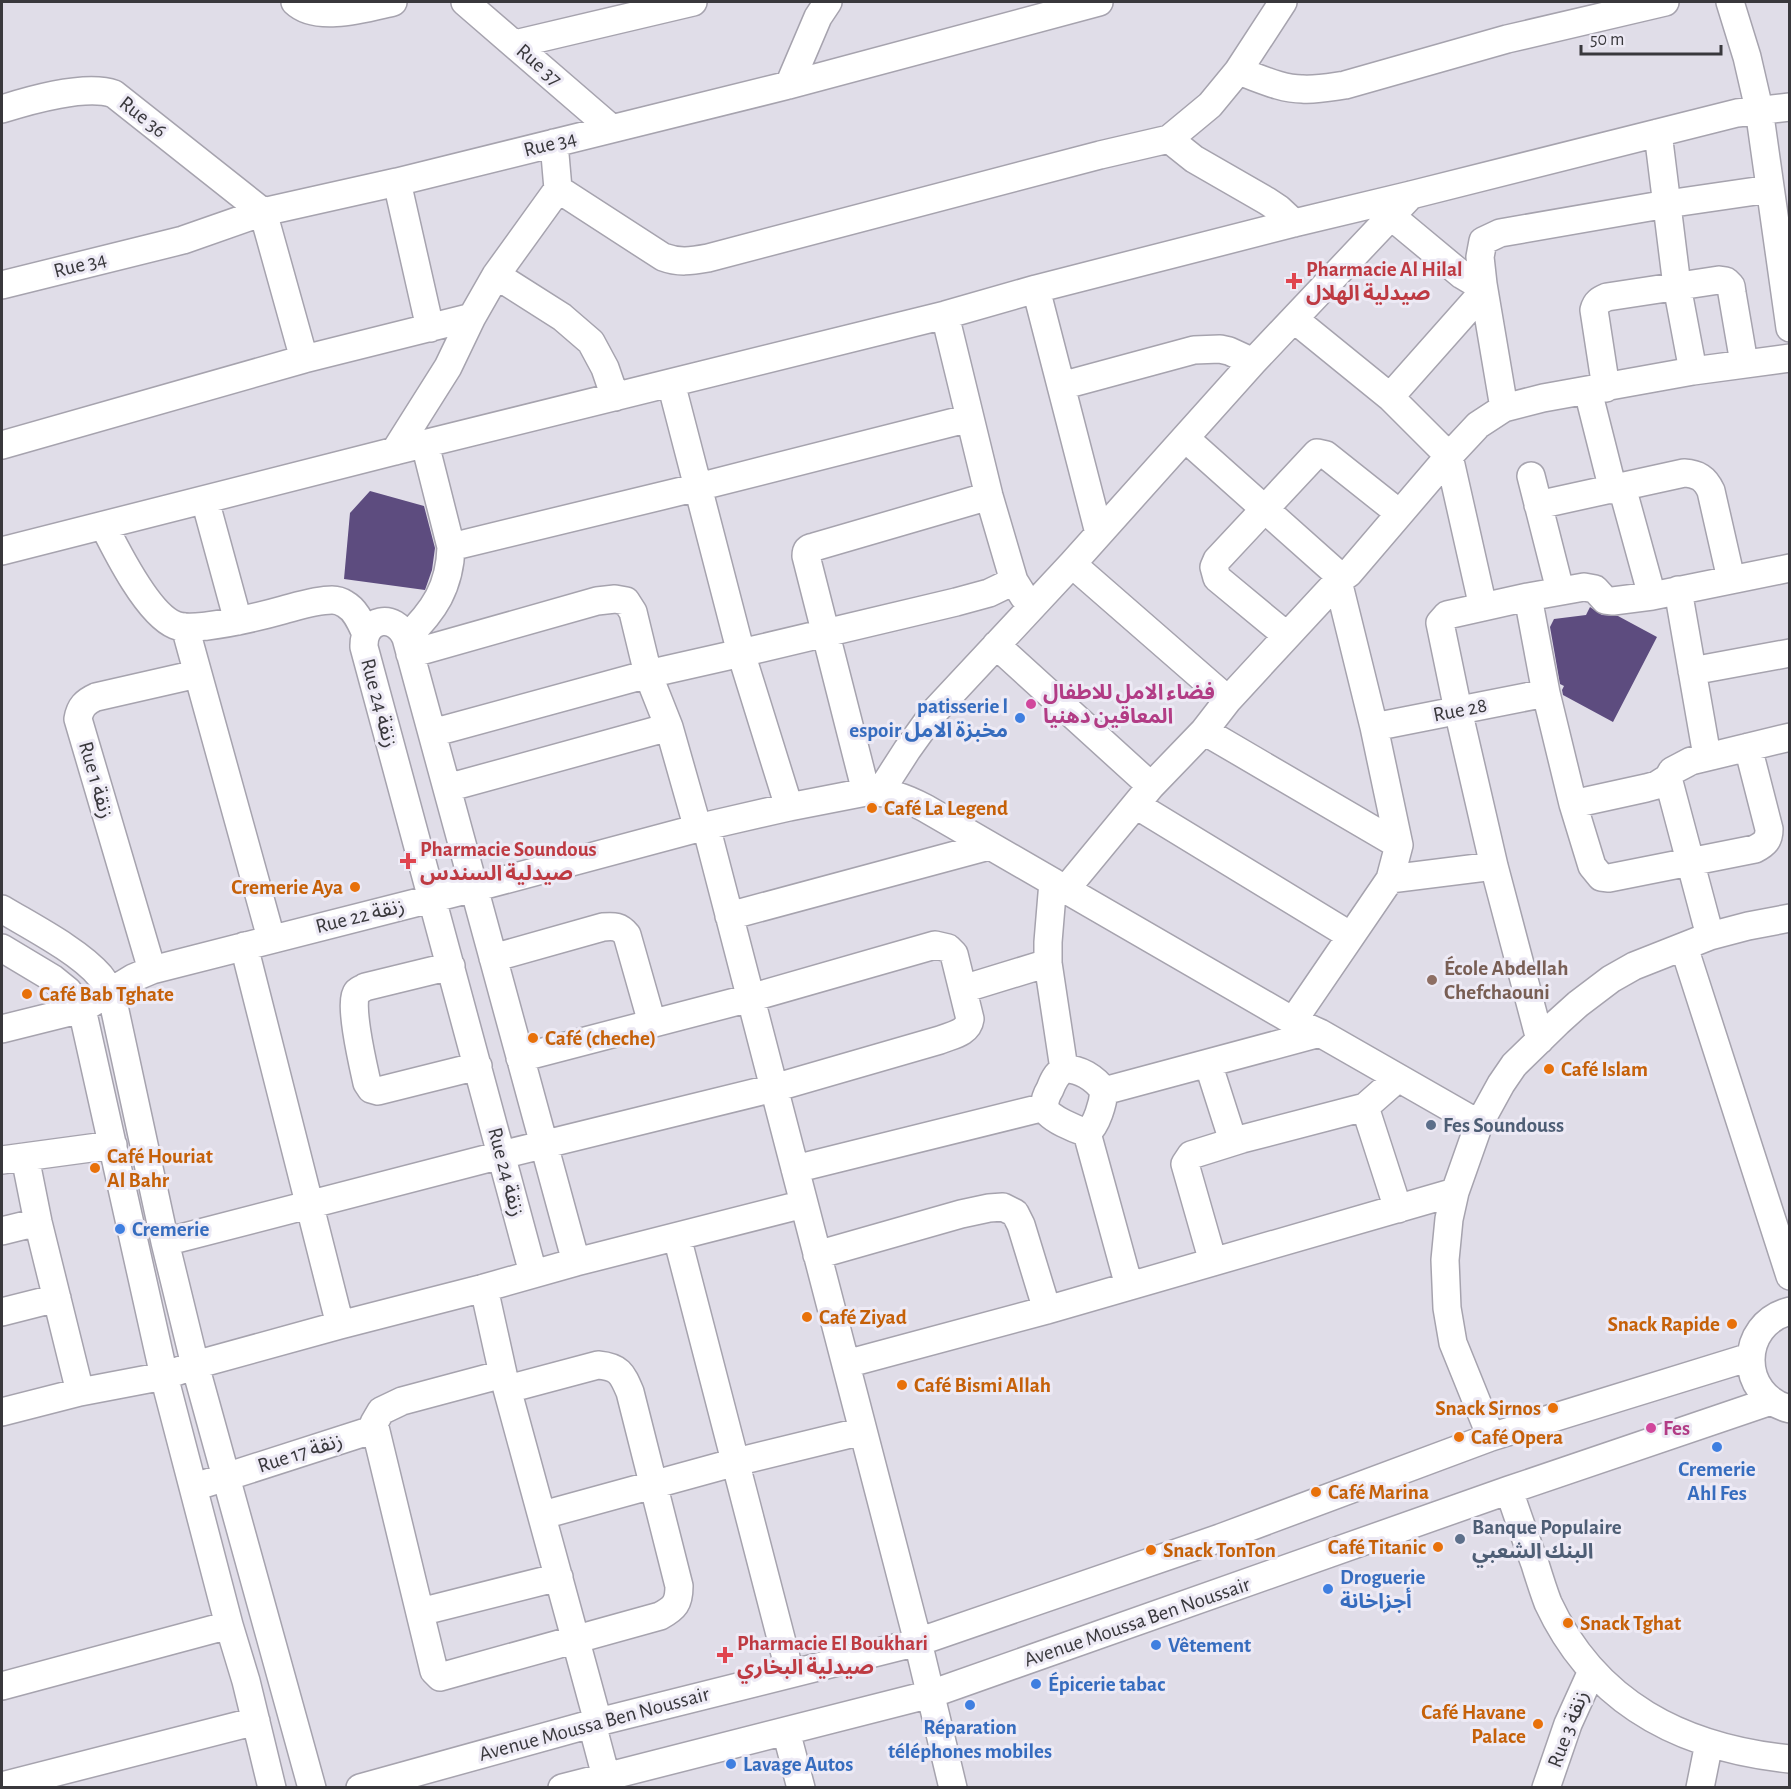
<svg xmlns="http://www.w3.org/2000/svg" width="1791" height="1789" font-family="'Alegreya Sans','Noto Sans Arabic',sans-serif">
  <style>
    .building { fill: #5d4c7f }
    .lines { fill: none; stroke-linecap: round; stroke-linejoin: round }
    .minor-casing { stroke: #a6a3ae; stroke-width: 30 }
    .minor { stroke: #fff; stroke-width: 27 }
    .health-dot { fill: #e0444e; stroke: #edeaf5; stroke-width: 2 }
    .hotel-dot { fill: #d1479c; stroke: #edeaf5; stroke-width: 2 }
    .shop-dot { fill: #3f7fe0; stroke: #edeaf5; stroke-width: 2 }
    .food-dot { fill: #e8710a; stroke: #edeaf5; stroke-width: 2 }
    .education-dot { fill: #8d6e63; stroke: #edeaf5; stroke-width: 2 }
    .service-dot { fill: #5c6f8a; stroke: #edeaf5; stroke-width: 2 }
    .labels { text-anchor: middle; dominant-baseline: central; stroke-width: 6; stroke-linejoin: round; paint-order: stroke }
    .street-label { font-size: 21px; fill: #39383c; stroke: #edeaf5 }
    .health-label { font-size: 21px; font-weight: bold; fill: #be3a42; stroke: #edeaf5; text-anchor: start }
    .hotel-label { font-size: 21px; font-weight: bold; fill: #b23c85; stroke: #edeaf5; text-anchor: start }
    .shop-label { font-size: 21px; font-weight: bold; fill: #366cbe; stroke: #edeaf5; text-anchor: start }
    .food-label { font-size: 21px; font-weight: bold; fill: #c56008; stroke: #edeaf5; text-anchor: start }
    .education-label { font-size: 21px; font-weight: bold; fill: #785e54; stroke: #edeaf5; text-anchor: start }
    .service-label { font-size: 21px; font-weight: bold; fill: #4e5e75; stroke: #edeaf5; text-anchor: start }
  </style>
  <rect width="100%" height="100%" fill="#e0dde8"/>
  <path class="building" d="M370 491 424 506 435 548 432 570 425 590 344 579 350 513Z
    M1590 607 1602 615 1618 616 1657 637 1613 722 1563 695 1562 690 1564 686 1560 684 1550 627 1554 619 1586 615Z"/>
  <g class="lines">
    <g class="minor-casing">
      <path id="minor" d="M295 2C317 23 366 8 393 2
        M465 2 611 128
        M1730 2 1747 57 1759 109 1790 328
        M515 44 693 2
        M1238 71C1259 78 1281 89 1302 89 1317 90 1331 87 1345 85L1507 39 1665 2
        M789 85 818 17 828 2
        M2 109C30 100 87 84 114 94L263 212 304 359
        M1658 133 1677 286 1693 371
        M1169 139 1194 159 1267 201 1279 209 1294 223
        M397 182 430 328
        M558 189 663 257C679 263 691 261 708 258L1100 155 1169 139 1210 105 1238 71 1283 2
        M1391 216 1462 275 1472 281 1483 284
        M496 275 562 317 591 342 605 368 615 397
        M2 285 183 240 263 212 397 182 789 85 1099 2
        M1036 289 1099 533
        M945 315 989 496 1014 581 1024 597
        M1294 319 1390 397 1449 456 1483 607
        M671 383 741 653 789 807
        M1061 386 1194 350 1220 349 1229 351 1253 362
        M1606 388 1594 310C1596 302 1600 300 1607 297L1719 280 1726 281 1731 286 1732 293 1744 363
        M1588 391 1613 490
        M1390 397 1484 291
        M1504 408 1483 284 1480 257 1483 241 1500 233 1667 204 1770 189
        M1185 438 1342 578
        M2 445 304 359 472 317
        M395 451 448 367 472 317 496 275 558 189 554 143
        M1531 476 1560 590
        M1622 487 1652 596
        M205 500 238 621
        M1538 505 1684 473C1698 474 1705 478 1711 491L1731 579
        M104 526C117 552 148 614 175 625 185 629 197 627 207 626 232 623 258 617 283 610 298 606 316 600 332 600 336 600 342 602 345 604 356 610 361 623 366 634
        M451 547 698 487 970 418
        M2 551 395 451 945 315 1036 289 1294 223 1411 195 1737 113 1790 107
        M1072 564 1228 700
        M1678 590 1707 756
        M1528 597 1546 693 1573 804 1592 866 1601 877 1609 878 1755 849C1765 844 1769 840 1769 829L1748 747
        M185 627 271 938
        M1287 636 1217 578 1214 567 1217 560 1317 453 1326 455 1399 513
        M406 638C434 611 450 587 451 547L425 444
        M996 645 1151 786
        M410 654 597 601 615 599 626 601 633 612 648 674 669 727 698 829
        M1692 671 1790 653
        M1374 727 1546 693
        M1204 731 1399 845
        M432 733 648 674 741 653 956 602 989 593 1014 581
        M447 788 669 727
        M866 792 806 556C806 549 808 548 814 547L989 496
        M880 792 907 750 935 711 1072 564 1253 362 1411 195
        M1573 804 1646 788 1657 785 1668 778
        M1136 805 1351 936
        M706 826 918 1642 953 1788
        M1390 879 1494 866
        M1053 882 1048 942V963L1064 1069
        M1066 889 1151 786 1204 731 1228 700 1287 636 1338 581 1349 573 1449 456 1478 425 1504 408 1543 398 1693 371 1790 358
        M2 909C30 926 79 951 100 976 104 981 107 987 111 992L165 1242 195 1365 312 1788
        M729 916 989 846
        M1710 936 1668 778 1672 771 1691 761 1790 737
        M244 946 340 1325
        M1684 947 1790 1276
        M2 948 52 978 68 991 82 1009 164 1376 229 1625 246 1681 272 1788
        M493 958 603 927C614 926 620 926 627 935L652 1023
        M451 966 365 987C364 988 357 991 357 992 348 1002 364 1069 367 1083L371 1089 378 1091 478 1066
        M152 970 78 719C80 707 85 702 96 697L197 674
        M963 989 1048 963
        M1293 1021 1390 879 1399 845 1374 727 1338 581
        M2 1029 82 1009 133 978 152 970 474 888 706 826 789 807 866 792C888 791 906 798 925 808L1293 1021 1320 1033 1479 1124
        M1540 1040 1494 866 1458 710 1440 623 1447 615 1528 597 1584 587 1595 589 1605 600 1613 601 1652 596 1790 568
        M1208 1063 1233 1141
        M1064 1069C1079 1068 1095 1078 1104 1091 1103 1103 1097 1125 1087 1133 1078 1130 1047 1118 1045 1108 1044 1102 1047 1094 1050 1089 1053 1081 1056 1074 1064 1069Z
        M1104 1091 1320 1033
        M1365 1107 1398 1209
        M1087 1133 1129 1286
        M25 1157 38 1222 80 1392
        M2 1160 113 1145
        M795 1169 1045 1107
        M2 1231 38 1222
        M677 1237 790 1673
        M165 1242 501 1155 774 1088 940 1040C952 1035 968 1033 970 1019L954 954 948 948 935 945 750 998 520 1058
        M817 1255 961 1214 989 1208 1003 1207 1015 1213 1021 1225 1047 1310
        M1213 1262 1185 1164 1191 1155 1242 1139 1365 1107 1398 1078
        M533 1273 364 647C363 618 395 612 406 638L576 1262
        M484 1288 503 1374 598 1722
        M1790 1311C1738 1324 1738 1396 1790 1409
        M2 1312 57 1298
        M846 1364 1047 1310 1455 1192
        M503 1374 402 1401 381 1411 374 1423 434 1671 440 1677 660 1616C675 1608 679 1603 679 1586L630 1392C622 1373 619 1367 598 1365L508 1389
        M2 1412 80 1392 164 1376 195 1365 340 1325 484 1288 576 1262 804 1204
        M1491 1437 1453 1343 1447 1308 1445 1260 1449 1219 1455 1192 1479 1124 1501 1084 1514 1065 1558 1022 1578 1004 1611 979 1634 966 1710 936 1748 926 1790 918
        M207 1483 375 1429
        M1509 1490C1517 1515 1526 1539 1535 1564 1539 1577 1543 1590 1548 1603 1595 1704 1682 1748 1790 1759
        M543 1515 736 1462 863 1431
        M420 1612 559 1577
        M2 1686 229 1625
        M592 1724 609 1788
        M786 1731 801 1788
        M2 1786 256 1721
        M360 1788 598 1722 918 1642 1220 1538 1491 1437 1750 1357
        M562 1788 931 1694 1509 1490 1771 1401
        M1546 1788 1568 1724 1592 1671
        M1700 1788 1709 1743"/>
    </g>
    <use href="#minor" class="minor"/>
  </g>
  <g class="health-dot">
    <path d="M1291 272h6v6h6v6h-6v6h-6v-6h-6v-6h6z"/>
    <path d="M405 852h6v6h6v6h-6v6h-6v-6h-6v-6h6z"/>
    <path d="M722 1646h6v6h6v6h-6v6h-6v-6h-6v-6h6z"/>
  </g>
  <g class="hotel-dot">
    <circle cx="1031" cy="704" r="6"/>
    <circle cx="1651" cy="1428" r="6"/>
  </g>
  <g class="shop-dot">
    <circle cx="1020" cy="718" r="6"/>
    <circle cx="120" cy="1229" r="6"/>
    <circle cx="1717" cy="1447" r="6"/>
    <circle cx="1328" cy="1589" r="6"/>
    <circle cx="1156" cy="1645" r="6"/>
    <circle cx="1036" cy="1684" r="6"/>
    <circle cx="970" cy="1705" r="6"/>
    <circle cx="731" cy="1764" r="6"/>
  </g>
  <g class="food-dot">
    <circle cx="872" cy="808" r="6"/>
    <circle cx="355" cy="887" r="6"/>
    <circle cx="27" cy="994" r="6"/>
    <circle cx="533" cy="1038" r="6"/>
    <circle cx="1549" cy="1069" r="6"/>
    <circle cx="95" cy="1168" r="6"/>
    <circle cx="807" cy="1317" r="6"/>
    <circle cx="1732" cy="1324" r="6"/>
    <circle cx="902" cy="1385" r="6"/>
    <circle cx="1553" cy="1408" r="6"/>
    <circle cx="1459" cy="1437" r="6"/>
    <circle cx="1316" cy="1492" r="6"/>
    <circle cx="1438" cy="1547" r="6"/>
    <circle cx="1151" cy="1550" r="6"/>
    <circle cx="1568" cy="1623" r="6"/>
    <circle cx="1538" cy="1724" r="6"/>
  </g>
  <circle class="education-dot" cx="1432" cy="980" r="6"/>
  <g class="service-dot">
    <circle cx="1431" cy="1125" r="6"/>
    <circle cx="1460" cy="1539" r="6"/>
  </g>
  <g class="labels">
    <g class="street-label">
      <text transform="translate(539 65) rotate(41)">Rue 37</text>
      <text transform="translate(143 117) rotate(38)">Rue 36</text>
      <text transform="translate(550 144) rotate(-14)">Rue 34</text>
      <text transform="translate(80 265) rotate(-14)">Rue 34</text>
      <text transform="translate(379 703) rotate(75)">Rue 24 زنقة</text>
      <text transform="translate(1460 710) rotate(-11)">Rue 28</text>
      <text transform="translate(96 780) rotate(74)">Rue 1 زنقة</text>
      <text transform="translate(360 916) rotate(-14)">Rue 22 زنقة</text>
      <text transform="translate(506 1172) rotate(75)">Rue 24 زنقة</text>
      <text transform="translate(300 1453) rotate(-18)">Rue 17 زنقة</text>
      <text transform="translate(1137 1622) rotate(-19)">Avenue Moussa Ben Noussair</text>
      <text transform="translate(594 1724) rotate(-15)">Avenue Moussa Ben Noussair</text>
      <text transform="translate(1568 1729) rotate(-69)">Rue 3 زنقة</text>
    </g>
    <g class="health-label">
      <text x="1306" y="269">Pharmacie Al Hilal<tspan x="1306" dy="24">صيدلية الهلال</tspan></text>
      <text x="420" y="849">Pharmacie Soundous<tspan x="420" dy="24">صيدلية السندس</tspan></text>
      <text x="737" y="1643">Pharmacie El Boukhari<tspan x="737" dy="24">صيدلية البخاري</tspan></text>
    </g>
    <g class="hotel-label">
      <text x="1043" y="692">فضاء الامل للاطفال<tspan x="1043" dy="24">المعاقين دهنيا</tspan></text>
      <text x="1663" y="1428">Fes</text>
    </g>
    <g class="shop-label">
      <text x="1008" y="706" text-anchor="end">patisserie l<tspan x="1008" dy="24">espoir مخبزة الامل</tspan></text>
      <text x="132" y="1229">Cremerie</text>
      <text x="1717" y="1469" text-anchor="middle">Cremerie<tspan x="1717" dy="24">Ahl Fes</tspan></text>
      <text x="1340" y="1577">Droguerie<tspan x="1340" dy="24">أجزاخانة</tspan></text>
      <text x="1168" y="1645">Vêtement</text>
      <text x="1048" y="1684">Épicerie tabac</text>
      <text x="970" y="1727" text-anchor="middle">Réparation<tspan x="970" dy="24">téléphones mobiles</tspan></text>
      <text x="743" y="1764">Lavage Autos</text>
    </g>
    <g class="food-label">
      <text x="884" y="808">Café La Legend</text>
      <text x="343" y="887" text-anchor="end">Cremerie Aya</text>
      <text x="39" y="994">Café Bab Tghate</text>
      <text x="545" y="1038">Café (cheche)</text>
      <text x="1561" y="1069">Café Islam</text>
      <text x="107" y="1156">Café Houriat<tspan x="107" dy="24">Al Bahr</tspan></text>
      <text x="819" y="1317">Café Ziyad</text>
      <text x="1720" y="1324" text-anchor="end">Snack Rapide</text>
      <text x="914" y="1385">Café Bismi Allah</text>
      <text x="1541" y="1408" text-anchor="end">Snack Sirnos</text>
      <text x="1471" y="1437">Café Opera</text>
      <text x="1328" y="1492">Café Marina</text>
      <text x="1426" y="1547" text-anchor="end">Café Titanic</text>
      <text x="1163" y="1550">Snack TonTon</text>
      <text x="1580" y="1623">Snack Tghat</text>
      <text x="1526" y="1712" text-anchor="end">Café Havane<tspan x="1526" dy="24">Palace</tspan></text>
    </g>
    <g class="education-label">
      <text x="1444" y="968">École Abdellah<tspan x="1444" dy="24">Chefchaouni</tspan></text>
    </g>
    <g class="service-label">
      <text x="1443" y="1125">Fes Soundouss</text>
      <text x="1472" y="1527">Banque Populaire<tspan x="1472" dy="24">البنك الشعبي</tspan></text>
    </g>
  </g>
  <rect width="1791" height="1789" fill="none" stroke="#39383c" stroke-width="6"/>
  <path d="M1581 45v9h140v-9" fill="none" stroke="#39383c" stroke-width="3"/>
  <text x="1590" y="45" font-size="18" fill="#39383c" stroke="#edeaf5" stroke-width="4.5" paint-order="stroke">50 m</text>
</svg>
